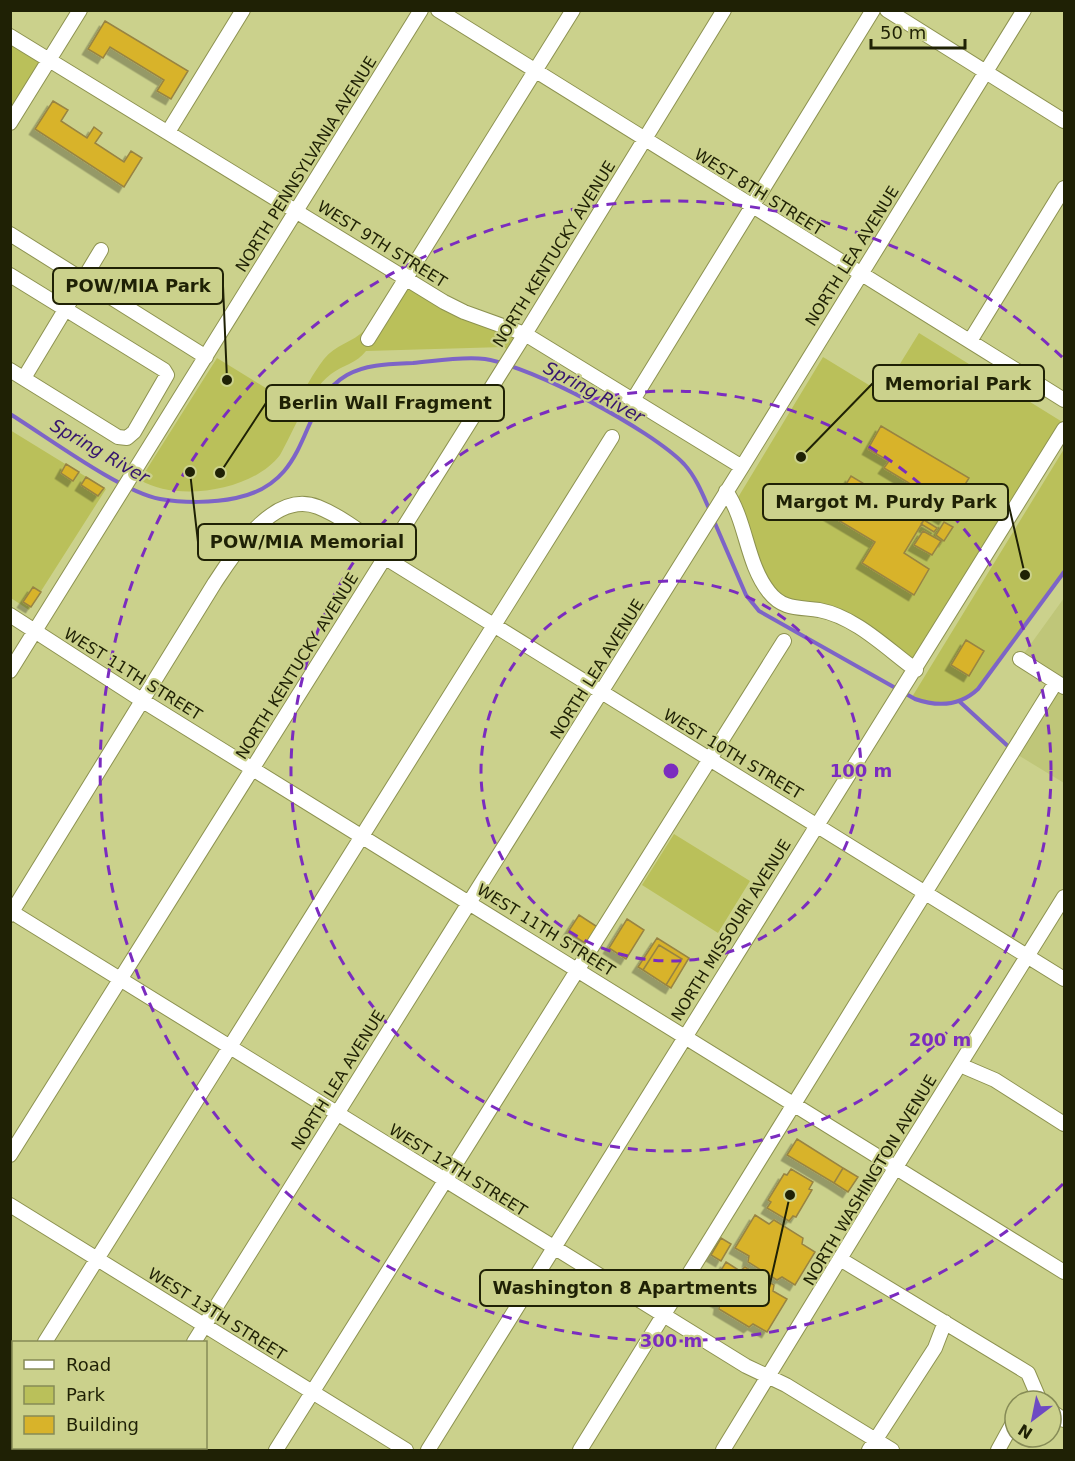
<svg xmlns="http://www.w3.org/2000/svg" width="1075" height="1461" font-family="'DejaVu Sans',sans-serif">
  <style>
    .built { fill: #bfc679 }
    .green { fill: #bac05a }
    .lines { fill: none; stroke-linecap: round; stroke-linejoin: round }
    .stream { stroke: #7d64c7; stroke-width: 4 }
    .building { fill: #d8b32a; stroke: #988442; stroke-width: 1.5; filter: url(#shadow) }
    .minor-casing { stroke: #8d9250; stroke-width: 16 }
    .minor { stroke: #fff; stroke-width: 14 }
    .ring { fill: none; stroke: #7b2cbf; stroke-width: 3; stroke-dasharray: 10 8 }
    .labels { text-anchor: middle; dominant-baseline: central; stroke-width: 4.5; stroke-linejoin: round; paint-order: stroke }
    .street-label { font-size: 16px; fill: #1f2105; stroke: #cbd18c }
    .water-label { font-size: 18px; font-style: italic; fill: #36156f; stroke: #cbd18c }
    .centre { fill: #7b2cbf; stroke: #cbd18c; stroke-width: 3 }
    .ring-label { font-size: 18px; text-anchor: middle; font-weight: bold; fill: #7b2cbf; stroke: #cbd18c; stroke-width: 4.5; stroke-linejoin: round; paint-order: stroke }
    .leader { fill: none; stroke: #1f2105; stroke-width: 2 }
    .callout-dot { fill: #1f2105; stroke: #cbd18c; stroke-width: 2 }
    .callout { fill: #cbd18c; stroke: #1f2105; stroke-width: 2 }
    .callout-label { font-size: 18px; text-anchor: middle; font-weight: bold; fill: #1f2105 }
  </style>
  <defs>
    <filter id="shadow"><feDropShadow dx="-5.5" dy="5.5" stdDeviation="0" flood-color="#0004"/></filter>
  </defs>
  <rect width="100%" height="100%" fill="#cbd18c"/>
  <path class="built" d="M1064 598V783L1018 755 1062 685 1020 659Z"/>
  <path class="green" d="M11 36 49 60 11 123Z
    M400 275 525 334 513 354 504 347 366 351C357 363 343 365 331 374 307 393 295 429 280 455 254 490 178 503 140 480L217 358 295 406C304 391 313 373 324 359 335 345 353 342 365 330 380 314 390 294 400 275Z
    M919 333 1064 423 916 670 857 627 776 600 734 504 823 357 882 393Z
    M10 430 106 489 29 610 11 598Z
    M1064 449V572L988 678 973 694 960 701 943 705 929 703 912 697Z
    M674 834 750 881 718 933 642 885Z"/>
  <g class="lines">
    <path class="stream" d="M10 414C46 436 121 492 160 499 183 503 213 503 236 498 315 482 296 404 347 375 366 364 391 364 413 363 435 361 463 356 485 359 533 367 650 429 684 464 696 477 703 495 710 511
      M714 521 746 595 759 611 915 699C938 707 960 706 978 689L1064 572
      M960 702 1010 748"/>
  </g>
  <path class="building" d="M105 21 188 71 171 99 157 91 164 80 110 47 103 58 88 49Z
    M53 101 68 110 61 121 87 138 94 127 102 133 95 143 124 162 131 151 142 158 124 187 35 129Z
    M881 426 969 478 944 519 930 510 904 553 929 569 914 595 862 563 875 542 828 514 851 476 904 508 906 503 913 507 917 502 903 493 909 483 884 468 889 461 868 449Z
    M66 464 79 472 73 481 61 473Z
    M86 477 104 488 98 496 81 485Z
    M924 520 937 528 934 532 921 524Z
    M944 522 953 527 944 541 936 535Z
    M923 531 941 541 932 555 914 545Z
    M33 587 41 592 31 607 23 602Z
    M966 640 984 651 969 676 951 665Z
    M579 915 599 928 588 945 568 932Z
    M627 919 644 930 626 959 609 948Z
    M657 938 689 958 671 988 666 985 682 959 659 945 643 970 638 967Z
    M659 945 682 959 666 985 643 970Z
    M797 1139 843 1168 834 1183 787 1155Z
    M843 1168 858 1177 848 1192 834 1183Z
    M791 1169 813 1182 809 1189 812 1190 796 1217 793 1216 789 1221 767 1208 771 1202 768 1200 784 1174 787 1175Z
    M755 1215 769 1224 774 1220 803 1238 802 1244 815 1252 795 1285 782 1277 777 1280 748 1262 749 1256 735 1248Z
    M721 1238 731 1244 721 1261 711 1255Z
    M726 1262 740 1271 745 1267 774 1285 773 1291 787 1299 767 1332 753 1324 749 1327 719 1309 720 1303 706 1295Z"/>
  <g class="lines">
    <g class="minor-casing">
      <path id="minor" d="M438 10 1064 400
        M887 10 1064 121
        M10 36 444 302 464 312 525 334 742 467
        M10 123 80 10
        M168 132 243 10
        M10 234 206 357
        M10 275 164 370 167 375 134 432 127 438 118 437 10 370
        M368 339 573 10
        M970 341 1064 188
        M24 378 101 250
        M633 400 873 10
        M726 491C747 522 746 563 769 592 783 610 799 607 819 610 856 617 887 649 916 670
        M384 557 1064 979
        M10 615 143 701 1064 1272
        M1020 659 1064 687
        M10 671 421 10
        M10 911 746 1366 786 1385 892 1450
        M10 915 214 584C234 554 273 489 318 507 343 517 366 536 388 552
        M960 1065 995 1080 1064 1124
        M10 1155 525 334 724 10
        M10 1205 406 1450
        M840 1259 1028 1373 1040 1401
        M45 1342 612 437
        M194 1342 742 467 1024 10
        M10 1399 14 1394
        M1051 1411 1064 1420
        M127 1450 128 1448
        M276 1450 784 641
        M428 1450 1064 429
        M580 1450C738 1193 897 938 1056 682
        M723 1450 896 1167 1064 897
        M869 1450 935 1348 945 1322
        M998 1450 1015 1419"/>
    </g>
    <use href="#minor" class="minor"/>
  </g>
  <g class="ring">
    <circle cx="671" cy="771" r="190"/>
    <circle cx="671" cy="771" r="380"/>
    <path d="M1063 1184A570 570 0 1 1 1063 358"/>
  </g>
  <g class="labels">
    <g class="street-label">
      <text transform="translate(306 164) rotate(-58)">NORTH PENNSYLVANIA AVENUE</text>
      <text transform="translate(759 192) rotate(32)">WEST 8TH STREET</text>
      <text transform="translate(382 244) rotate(32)">WEST 9TH STREET</text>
      <text transform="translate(554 254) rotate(-58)">NORTH KENTUCKY AVENUE</text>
      <text transform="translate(852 256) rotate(-58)">NORTH LEA AVENUE</text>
      <text transform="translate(297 666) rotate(-58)">NORTH KENTUCKY AVENUE</text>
      <text transform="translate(597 669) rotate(-58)">NORTH LEA AVENUE</text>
      <text transform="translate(133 674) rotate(32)">WEST 11TH STREET</text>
      <text transform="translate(733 754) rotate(31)">WEST 10TH STREET</text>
      <text transform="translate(546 930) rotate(32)">WEST 11TH STREET</text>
      <text transform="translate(731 930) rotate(-58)">NORTH MISSOURI AVENUE</text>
      <text transform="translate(338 1080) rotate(-58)">NORTH LEA AVENUE</text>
      <text transform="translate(458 1170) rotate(32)">WEST 12TH STREET</text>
      <text transform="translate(870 1180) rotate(-59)">NORTH WASHINGTON AVENUE</text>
      <text transform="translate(217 1314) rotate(32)">WEST 13TH STREET</text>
    </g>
    <g class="water-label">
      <text transform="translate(594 392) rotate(28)">Spring River</text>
      <text transform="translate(100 451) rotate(30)">Spring River</text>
    </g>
  </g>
  <circle cx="671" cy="771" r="9" class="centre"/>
  <g class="ring-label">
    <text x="861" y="777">100 m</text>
    <text x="940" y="1046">200 m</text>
    <text x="671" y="1347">300 m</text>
  </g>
  <path class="leader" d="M227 380L223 286M801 457L873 383M220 473L266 403M1025 575L1008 502M190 472L198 542M790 1195L769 1288"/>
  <g class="callout-dot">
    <circle cx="227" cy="380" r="6"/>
    <circle cx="801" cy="457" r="6"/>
    <circle cx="220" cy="473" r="6"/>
    <circle cx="1025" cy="575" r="6"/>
    <circle cx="190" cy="472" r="6"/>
    <circle cx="790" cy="1195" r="6"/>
  </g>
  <g class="callout">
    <rect x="53" y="268" width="170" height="36" rx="6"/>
    <rect x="873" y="365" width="171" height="36" rx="6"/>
    <rect x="266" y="385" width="238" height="36" rx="6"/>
    <rect x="763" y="484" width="245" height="36" rx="6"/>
    <rect x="198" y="524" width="218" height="36" rx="6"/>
    <rect x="480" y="1270" width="289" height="36" rx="6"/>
  </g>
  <g class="callout-label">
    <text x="138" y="292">POW/MIA Park</text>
    <text x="958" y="390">Memorial Park</text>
    <text x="385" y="409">Berlin Wall Fragment</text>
    <text x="886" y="508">Margot M. Purdy Park</text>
    <text x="307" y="548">POW/MIA Memorial</text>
    <text x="625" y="1294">Washington 8 Apartments</text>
  </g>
  <rect width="1075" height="1461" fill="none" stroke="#1f2105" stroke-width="24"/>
  <rect x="12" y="1341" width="195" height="108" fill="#cbd18c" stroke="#868b56" stroke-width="1.5"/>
  <rect x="24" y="1360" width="30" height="9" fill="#ffffff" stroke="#868b56" stroke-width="1.5"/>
  <text x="66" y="1371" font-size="18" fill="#1f2105">Road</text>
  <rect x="24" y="1386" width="30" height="18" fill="#bac05a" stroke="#868b56" stroke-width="1.5"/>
  <text x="66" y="1401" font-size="18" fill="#1f2105">Park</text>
  <rect x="24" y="1416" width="30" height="18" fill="#d8b32a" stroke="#868b56" stroke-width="1.5"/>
  <text x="66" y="1431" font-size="18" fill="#1f2105">Building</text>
  <g transform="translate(1033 1419) rotate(212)"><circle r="28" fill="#cbd18c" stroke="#868b56" stroke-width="1.5"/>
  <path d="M0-4.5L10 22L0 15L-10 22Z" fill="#6d4ac3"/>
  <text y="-9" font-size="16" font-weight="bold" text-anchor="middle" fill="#1f2105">N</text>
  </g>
  <path d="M871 39v9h94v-9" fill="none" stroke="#1f2105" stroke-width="3"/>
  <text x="880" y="39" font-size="18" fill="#1f2105" stroke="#cbd18c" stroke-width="4.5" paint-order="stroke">50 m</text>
</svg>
